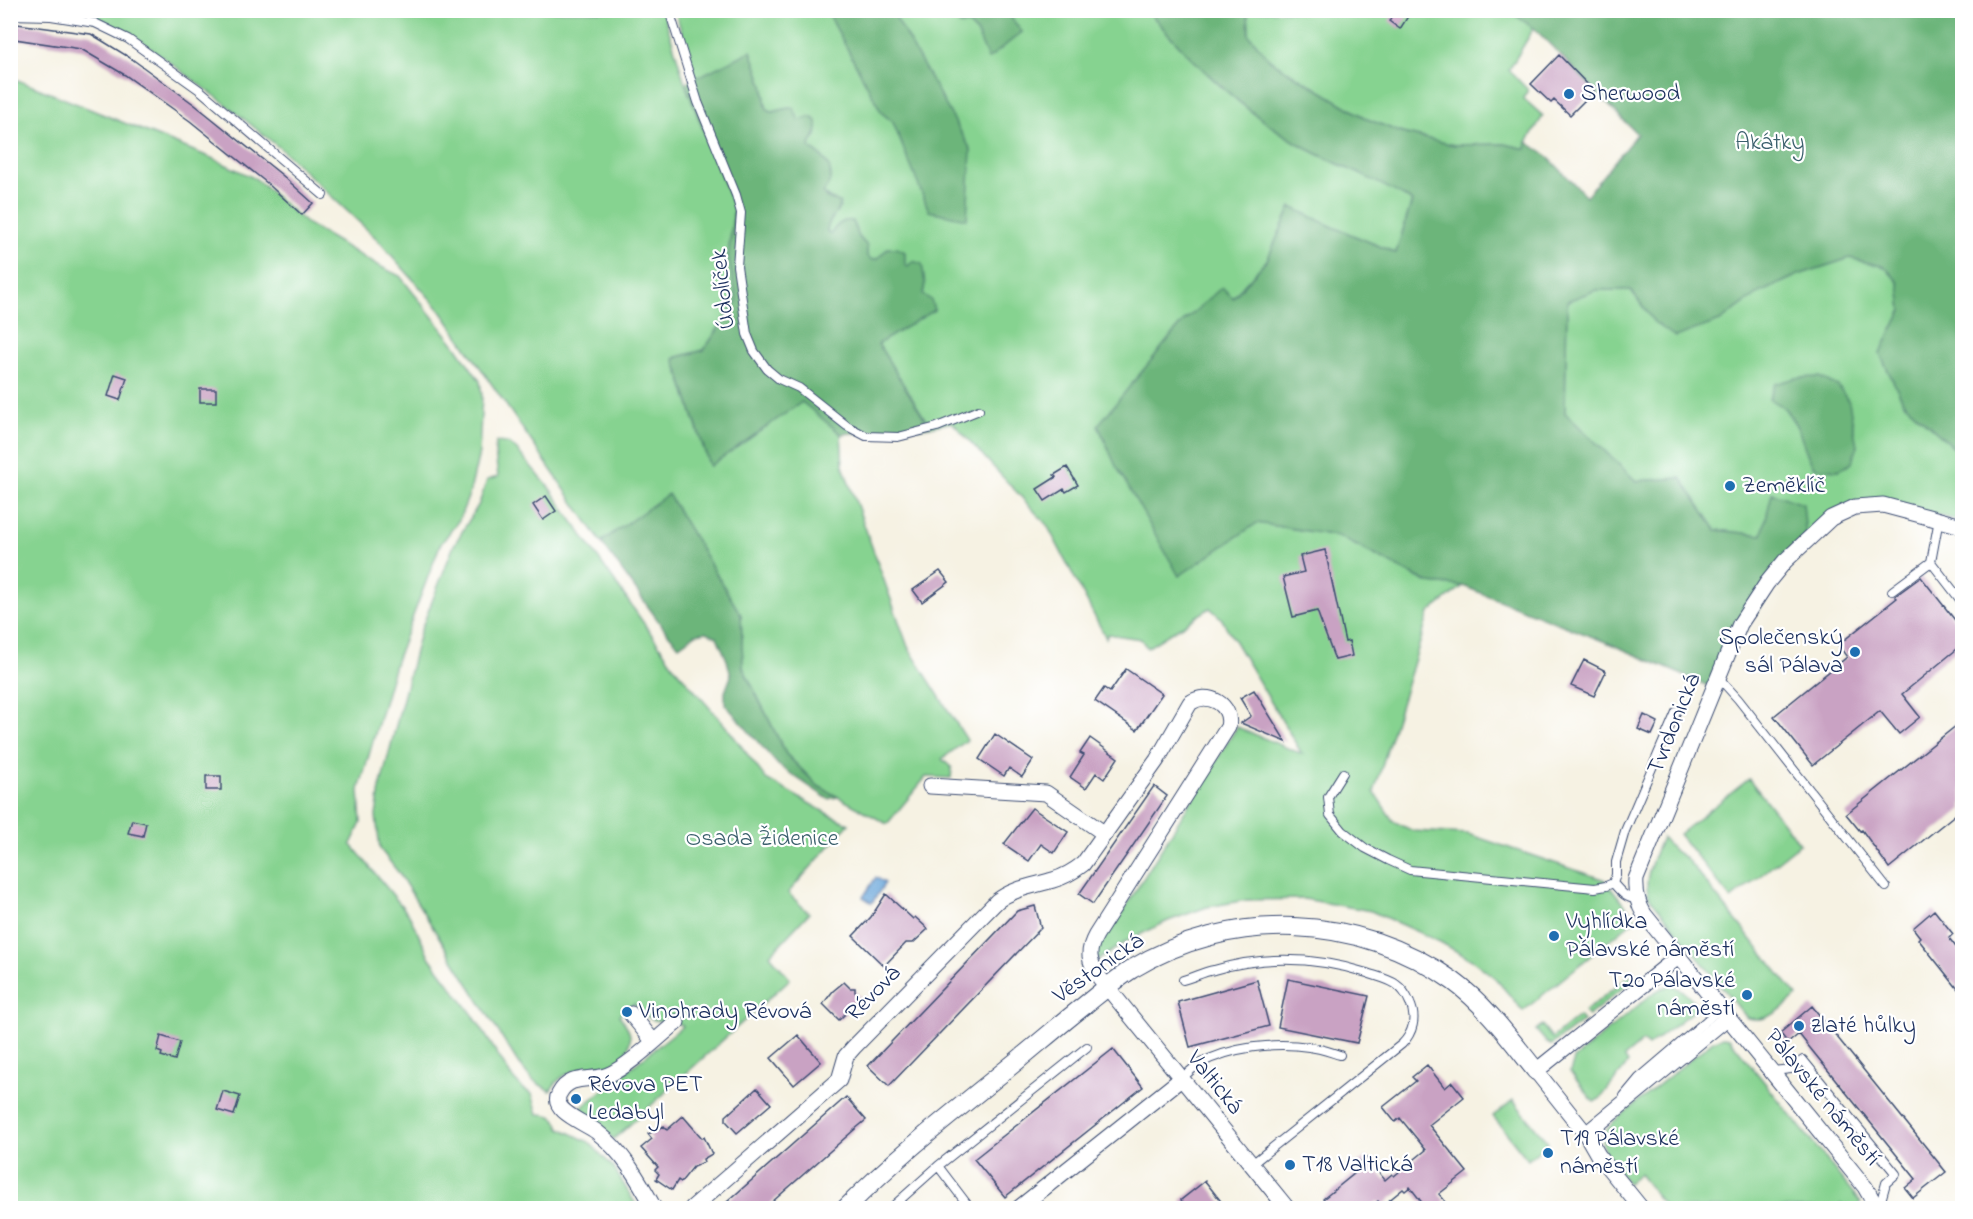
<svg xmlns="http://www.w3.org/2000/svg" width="1973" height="1219" font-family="'Indie Flower',sans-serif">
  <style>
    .green { fill: #86d390; stroke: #508177; stroke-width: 1.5; fill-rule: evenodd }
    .forest { fill: #6cb57a; stroke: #44726c; stroke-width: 1.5 }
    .water { fill: #68a5d9; stroke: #426a9c; stroke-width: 1.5 }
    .building { fill: #c9a2c3 }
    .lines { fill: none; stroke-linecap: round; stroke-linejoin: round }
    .service-casing { stroke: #3c4c72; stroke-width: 10 }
    .minor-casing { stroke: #3c4c72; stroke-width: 17 }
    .tertiary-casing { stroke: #3c4c72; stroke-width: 20 }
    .service { stroke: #fff; stroke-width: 8 }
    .minor { stroke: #fff; stroke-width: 15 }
    .tertiary { stroke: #fff; stroke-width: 18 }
    .poi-dot { fill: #1f6fb2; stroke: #fff; stroke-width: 2 }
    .labels { text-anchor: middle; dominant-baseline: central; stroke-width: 4.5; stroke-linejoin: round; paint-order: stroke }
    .poi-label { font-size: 24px; fill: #1b2f5e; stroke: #fff; text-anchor: start }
    .park-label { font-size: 24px; fill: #3b606d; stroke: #fff }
    .street-label { font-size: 24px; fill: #1b2f5e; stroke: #fff }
  </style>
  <rect width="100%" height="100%" fill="#fff"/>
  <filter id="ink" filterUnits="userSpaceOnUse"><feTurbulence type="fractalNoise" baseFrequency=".0167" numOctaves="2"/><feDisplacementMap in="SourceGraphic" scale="12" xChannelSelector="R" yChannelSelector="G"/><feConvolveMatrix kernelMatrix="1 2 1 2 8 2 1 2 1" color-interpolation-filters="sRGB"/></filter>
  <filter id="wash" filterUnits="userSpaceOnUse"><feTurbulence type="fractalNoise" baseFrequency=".008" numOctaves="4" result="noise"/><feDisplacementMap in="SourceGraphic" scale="24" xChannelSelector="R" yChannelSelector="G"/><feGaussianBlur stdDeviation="1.35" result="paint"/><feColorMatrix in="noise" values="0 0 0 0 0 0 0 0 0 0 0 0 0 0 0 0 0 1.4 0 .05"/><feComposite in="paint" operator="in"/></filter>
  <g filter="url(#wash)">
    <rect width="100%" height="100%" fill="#f6f2e3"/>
    <path class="green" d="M66 11H663L685 83 734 209 728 256 737 301 704 350 674 358 709 465 802 402 841 434 843 466 908 647 967 740 942 759 952 768 951 778 926 777 887 824 818 786 786 754 743 667 741 615 668 495 601 542 441 311 377 239 282 150 223 102 141 41 101 19Z
      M675 11H827L882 113 893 122 906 155 971 150 892 11H949L960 25H969L977 33 1022 32 1006 11H1148C1194 64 1247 116 1310 150 1344 168 1379 181 1412 200L1396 253 1333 227 1291 207 1267 260 1232 298 1222 288 1181 324 1098 426 1179 576 1257 523 1338 536 1428 583 1463 586 1429 613 1374 792 1393 821 1413 831 1468 834 1605 880 1636 919 1523 1011 1495 978 1472 960 1440 942 1371 911 1304 899 1247 900 1207 907 1168 921 1129 940 1098 960 1094 948 1112 929 1237 727 1302 754 1221 618 1210 608 1147 648 1141 639 1108 634 1106 638 1047 525 952 422 930 427 878 344 934 310 923 296 925 283 911 264 908 266 877 259 872 260 867 256V246L859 237 834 229 831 234 827 231V226L840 207 823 193 831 175C828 163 821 155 810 149V144L817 134 799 120 793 108C785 107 778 112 770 112L766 107 763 85 751 52 696 78Z
      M1248 11H1509L1534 28 1509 70 1528 90 1523 98 1543 116 1527 142 1526 149 1505 144 1454 145 1402 133 1367 119 1271 61 1249 35Z
      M15 79 214 159 256 179 307 224 373 263 400 276 455 345 480 381 482 396 479 453 470 492 459 520 440 545 396 661 359 790 361 823 351 844 409 915 430 958 473 1015 511 1076 522 1088 532 1094 538 1114C550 1114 556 1116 560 1128L589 1142 614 1168 638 1208H11L10 86Z
      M1850 258 1885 267 1899 283 1902 310 1880 354 1904 403 1962 455V521L1878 503 1806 536 1773 493 1762 535 1716 530 1681 478 1636 481 1565 413 1567 301 1596 290H1631L1654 322 1720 321 1757 294 1798 275ZM1785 409 1839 470 1814 467 1809 459 1800 431Z
      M496 442 507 443 516 449 548 486 675 668 729 730 766 779 828 814 849 824 788 893 809 913 770 955 790 979 614 1139 576 1112 683 1026 671 1020C653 1025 646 1016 634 1004L619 1015C624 1022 631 1030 630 1040 629 1056 612 1067 597 1069 588 1071 579 1069 570 1073 561 1076 555 1083 550 1091L532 1080 517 1061 398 872 380 849 376 816 380 788 420 632 454 545 479 504 487 480 498 477 495 451Z
      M1749 779 1800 844 1731 899 1679 834Z
      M1662 837 1673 850 1686 858 1797 996C1781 1009 1769 1023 1747 1018L1649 897C1642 877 1655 856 1662 837Z
      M1629 976 1633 980 1588 1016 1584 1012Z
      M1668 986C1682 986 1690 997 1698 1007L1648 1046 1643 1041 1624 1057 1628 1063 1601 1098 1594 1102 1570 1072 1574 1059 1653 993 1660 989Z
      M1579 1016 1583 1021 1551 1045 1547 1043 1536 1030 1542 1025 1552 1038Z
      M1723 1037 1729 1038 1861 1203 1855 1208H1845L1841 1204 1836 1208H1666L1639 1174 1628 1183C1612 1163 1589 1146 1613 1122L1713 1041Z
      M1513 1100 1548 1143 1528 1160 1493 1116Z"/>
    <path class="forest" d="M827 11H892L971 150 967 219 929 211 893 122 882 113Z
      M949 11H1006L1022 32 988 59 977 33 969 25H960Z
      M1148 11H1248L1249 35 1271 61 1367 119 1402 133 1454 145 1505 144 1526 149 1527 142 1546 155 1586 196 1637 134 1534 28 1509 11H1962V455L1904 403 1880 354 1902 310 1899 283 1885 267 1850 258 1798 275 1757 294 1720 321 1675 337 1654 322 1631 290H1596L1567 301 1565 413 1636 481 1681 478 1716 530 1762 535 1772 493 1803 504 1806 536 1708 686 1613 645 1463 586 1429 583 1338 536 1257 523 1179 576 1115 464 1098 425 1181 324 1222 287 1233 298 1267 260 1291 207 1333 227 1396 253 1412 201C1379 181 1344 168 1310 150 1247 116 1194 64 1148 11Z
      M751 51 763 85 766 107 770 112C778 112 785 107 793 108L799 120 811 117 817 121C819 137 810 138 810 148 829 159 838 174 823 193L827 198 840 202C839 213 827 220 827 231L831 234C836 225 843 219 853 221L859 237 867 246V256L872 260 877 259 888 248H897L905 252V265L908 266 913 261 922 264 925 283 923 295 931 300 934 310 878 344 930 427 841 434 802 402 710 466 674 358 704 350 737 301 728 256 734 209 685 83Z
      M1819 377 1838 386 1849 402 1857 446 1852 462 1839 470 1824 469 1814 467C1802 448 1801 426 1786 410 1782 405 1775 402 1769 399L1775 384 1796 378Z
      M668 494 741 615 743 668 786 754 818 786 838 797 828 799 778 765 725 704V692L731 676 727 660 717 637 707 632 696 634 679 646 665 630 601 542Z"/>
    <path class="water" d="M876 877 885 883 872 903 863 897Z"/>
    <g id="blocks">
      <path class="building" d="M1395 10H1412L1400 29 1389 21Z
        M17 24 91 34 101 40 132 59 195 105 282 175 313 203 302 215 267 183 190 121 125 75 81 49 15 39Z
        M1559 55 1594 91 1570 115 1554 100 1551 103 1531 84Z
        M115 374 127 378 120 400 108 396Z
        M200 389H216V402H200Z
        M1067 467 1078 485 1066 492 1064 489 1045 501 1037 489 1056 477 1054 475Z
        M546 496 556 511 543 520 533 505Z
        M1325 550 1345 642 1349 641 1352 656 1335 660 1317 611 1293 617 1283 577 1304 572 1300 556Z
        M940 571 949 582 922 602 913 590Z
        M1921 577 1962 629V645L1902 694 1920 717 1899 734 1880 711 1813 765 1774 716 1847 657 1838 645 1897 598 1895 596Z
        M1584 660 1606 671 1594 696 1571 686Z
        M1126 669 1162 694 1137 730 1095 701 1104 688 1110 692Z
        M1254 690 1286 742 1241 723 1251 716 1240 698Z
        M1644 715 1658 722 1652 735 1638 729Z
        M1962 721V809L1889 868 1862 830 1860 831 1846 814Z
        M995 734 1033 760 1022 777 1009 768 1004 776 979 759Z
        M1090 738 1118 758 1104 779 1096 773 1086 788 1070 777 1084 755 1080 753Z
        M206 776H221V790H206Z
        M1154 786 1167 796 1093 904 1079 894Z
        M1032 808 1068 832 1054 853 1041 844 1029 861 1004 844Z
        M132 820 146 823 143 836 128 833Z
        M886 894 913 919 915 917 928 929 913 943H906L884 966 853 936 871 917Z
        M1035 906 1041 928 889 1086 868 1066 1017 911Z
        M1934 910 1953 934 1949 938 1962 955V994L1918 939 1920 937 1913 928Z
        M1288 979 1369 996 1357 1043 1278 1027Z
        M1257 980 1269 1026 1190 1047 1178 1002Z
        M844 982 850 988H855V992L861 998 839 1020 823 1004 833 991Z
        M1812 1006 1946 1172 1913 1198 1905 1188 1916 1179 1810 1048 1799 1034 1788 1043 1780 1033Z
        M798 1035 821 1062 794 1085 771 1058Z
        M161 1036 180 1042 175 1060 161 1056 162 1053 157 1051Z
        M1113 1049 1143 1087 1005 1197 974 1159Z
        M1427 1065 1445 1088 1452 1082 1464 1097 1429 1125 1467 1172 1439 1194 1445 1201 1435 1209H1427L1410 1187 1405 1191 1403 1189 1382 1206 1378 1201 1369 1209H1331L1323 1199 1355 1173 1352 1168 1366 1157 1385 1180 1392 1174 1394 1176 1426 1150 1400 1118 1395 1122 1383 1107 1416 1081 1412 1077Z
        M757 1088 771 1104 737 1133 726 1121V1116Z
        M223 1091 240 1096 234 1115 217 1110Z
        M846 1097 866 1120 854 1130 764 1209H719Z
        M683 1116 702 1138 704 1137 712 1154 703 1159 704 1162 693 1167 681 1182 678 1180 672 1190 656 1179 659 1174 655 1170 658 1167 641 1148 652 1139 648 1134 664 1126 667 1130Z
        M1205 1181 1227 1209H1188L1181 1200Z"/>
    </g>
  </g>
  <g filter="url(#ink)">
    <use href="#blocks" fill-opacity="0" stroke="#3c4c72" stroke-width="1.5"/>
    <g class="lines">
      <g class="service-casing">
        <path id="service" d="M669 10 698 102 736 195 741 213 737 266 747 334 754 351 767 369 779 379 799 388 847 426 866 436 898 437 937 427 979 410
          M10 15 51 16 95 23 128 39 201 91 323 195
          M1931 562 1962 602
          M1892 591 1931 562 1939 519
          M1719 678 1738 699 1886 887
          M1343 773 1328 797 1330 815 1343 831 1365 848 1388 860 1410 870 1595 888 1606 886 1613 883 1616 875V862L1625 831 1676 712
          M1613 883C1620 891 1626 899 1637 899
          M1183 980C1194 977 1203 972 1214 970 1265 955 1317 957 1367 973 1388 980 1401 981 1410 1003 1417 1018 1413 1033 1402 1044L1252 1164
          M1773 1071 1791 1069 1803 1060 1896 1174 1886 1183 1879 1208
          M1181 1079C1187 1074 1193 1068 1199 1064 1230 1047 1274 1042 1309 1047 1319 1048 1330 1052 1340 1055
          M1624 1096 1639 1078 1720 1009
          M938 1166 970 1208
          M891 1208 938 1166 1087 1047"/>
      </g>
      <g class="minor-casing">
        <path id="minor" d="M930 786 1046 793 1105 834
          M631 1014 653 1041
          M1586 1134 1727 1018
          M654 1208C639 1180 623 1152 597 1132 586 1123 550 1111 559 1094 570 1073 590 1082 608 1075 628 1067 659 1037 677 1022
          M692 1208 839 1080 846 1056 854 1047 997 901C1014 888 1033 886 1053 880 1064 877 1074 871 1083 864L1157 760 1190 703C1208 690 1233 705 1228 727L1096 935C1087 951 1088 961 1099 977L1287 1208
          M1019 1208 1181 1079
          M1641 1208 1598 1155 1586 1134 1536 1071 1678 957
          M1877 1208 1865 1187 1644 914C1637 902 1635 892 1636 879L1740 624 1767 583 1785 561 1831 518 1855 507 1883 505 1962 526"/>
      </g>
      <g class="tertiary-casing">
        <path id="tertiary" d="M846 1208C899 1154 959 1108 1018 1060 1040 1042 1062 1023 1085 1005 1100 993 1115 980 1132 969 1231 909 1358 913 1453 981 1486 1005 1511 1040 1536 1071"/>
      </g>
      <use href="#service" class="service"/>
      <use href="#minor" class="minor"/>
      <use href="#tertiary" class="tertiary"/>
    </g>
  </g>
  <g class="poi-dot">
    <circle cx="1569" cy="94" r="6"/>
    <circle cx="1730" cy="486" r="6"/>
    <circle cx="1855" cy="652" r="6"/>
    <circle cx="1554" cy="936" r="6"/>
    <circle cx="1747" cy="995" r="6"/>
    <circle cx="627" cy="1012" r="6"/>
    <circle cx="1799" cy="1026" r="6"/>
    <circle cx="576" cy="1099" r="6"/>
    <circle cx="1548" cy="1153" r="6"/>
    <circle cx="1290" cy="1165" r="6"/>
  </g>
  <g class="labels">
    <g class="poi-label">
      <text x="1581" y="94">Sherwood</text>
      <text x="1742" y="486">Zeměklíč</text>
      <text x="1843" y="638" text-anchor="end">Společenský<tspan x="1843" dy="28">sál Pálava</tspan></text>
      <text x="1566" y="922">Vyhlídka<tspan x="1566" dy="28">Pálavské náměstí</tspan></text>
      <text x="1735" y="981" text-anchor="end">T20 Pálavské<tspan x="1735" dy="28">náměstí</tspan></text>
      <text x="639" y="1012">Vinohrady Révová</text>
      <text x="1811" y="1026">zlaté hůlky</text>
      <text x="588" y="1085">Révova PET<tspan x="588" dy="28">Ledabyl</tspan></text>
      <text x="1560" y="1139">T19 Pálavské<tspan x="1560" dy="28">náměstí</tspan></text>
      <text x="1302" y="1165">T18 Valtická</text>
    </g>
    <g class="park-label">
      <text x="1770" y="143">Akátky</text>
      <text x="762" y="839">Osada Židenice</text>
    </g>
    <g class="street-label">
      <text transform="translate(724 289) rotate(-96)">Údolíček</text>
      <text transform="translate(1675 724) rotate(-68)">Tvrdonická</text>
      <text transform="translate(1099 969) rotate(-35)">Věstonická</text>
      <text transform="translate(874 994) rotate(-46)">Révová</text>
      <text transform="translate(1214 1083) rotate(51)">Valtická</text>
      <text transform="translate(1822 1098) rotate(51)">Pálavské náměstí</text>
    </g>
  </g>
  <rect width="1973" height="1219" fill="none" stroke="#fff" stroke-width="36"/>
</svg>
